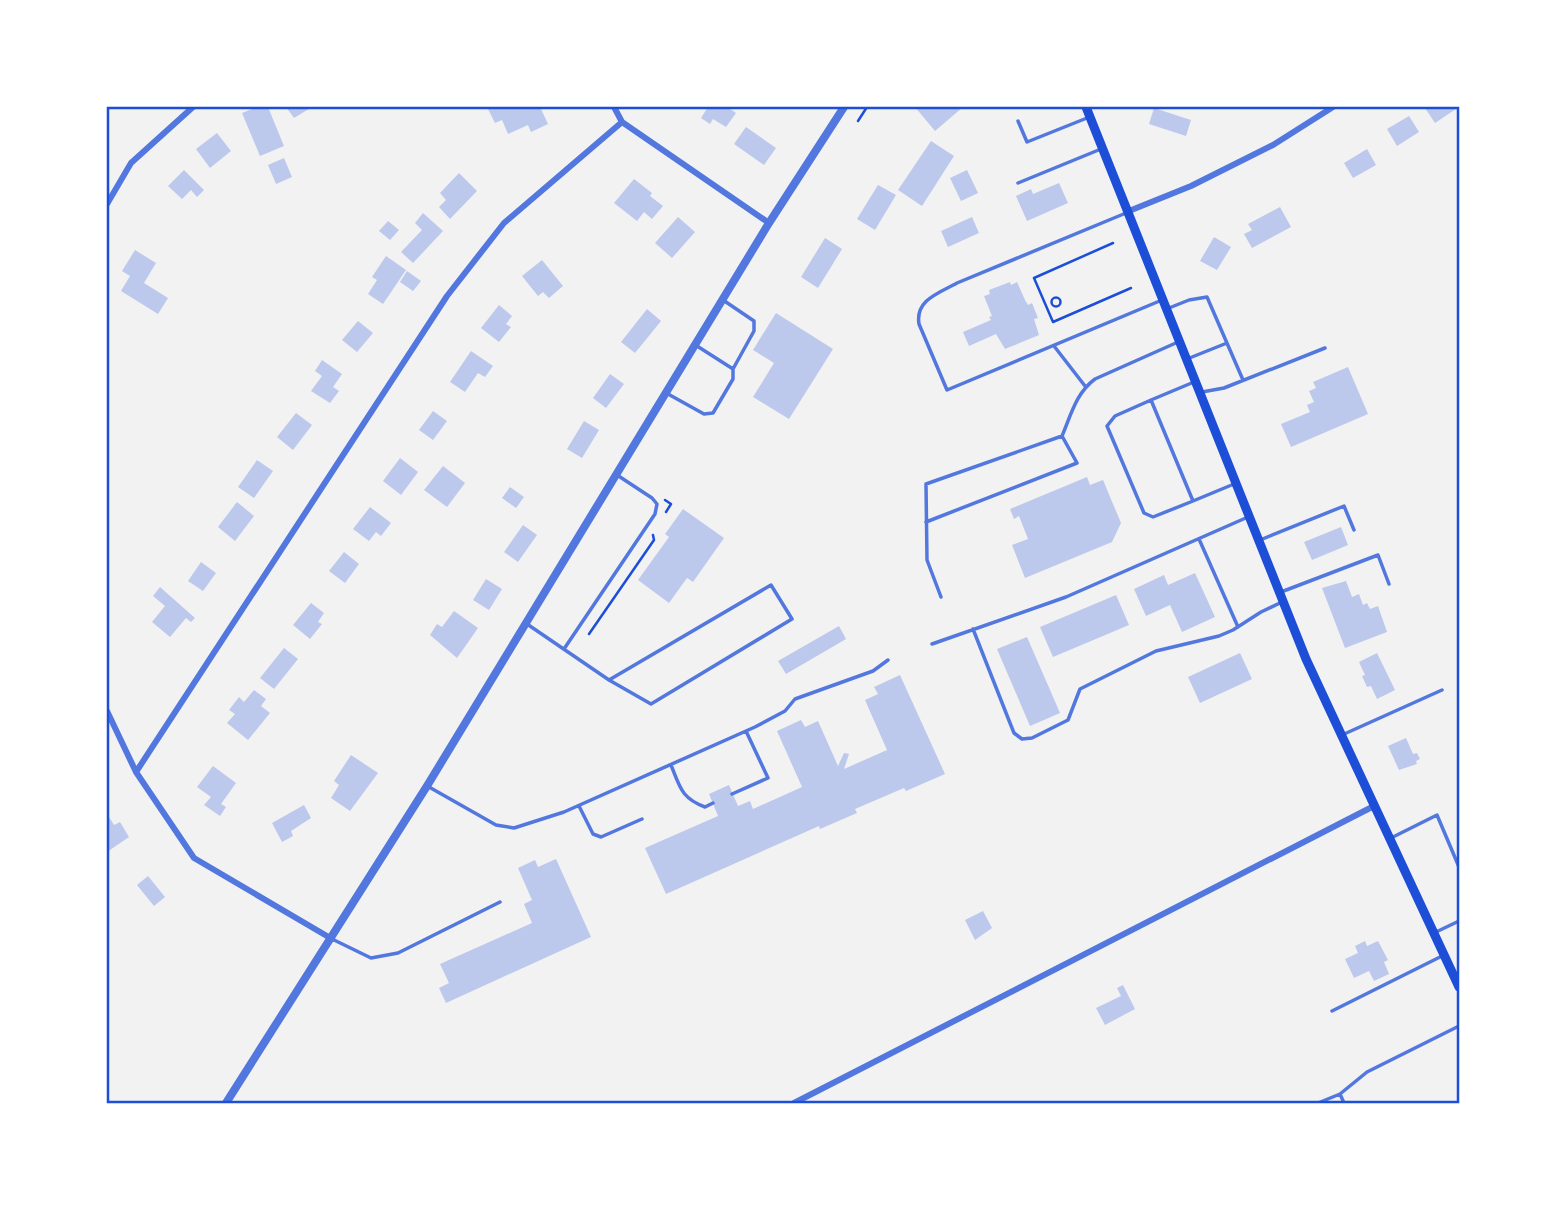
<svg xmlns="http://www.w3.org/2000/svg" width="1566" height="1210" font-family="'Source Sans 3',sans-serif">
  <style>
    .building { fill: #bdc9ec }
    .lines { fill: none; stroke-linecap: round; stroke-linejoin: round }
    .path { stroke: #1d4ed8; stroke-width: 2.5 }
    .service { stroke: #5277de; stroke-width: 3.5 }
    .minor { stroke: #5277de; stroke-width: 6 }
    .tertiary { stroke: #5277de; stroke-width: 8 }
    .secondary { stroke: #1d4ed8; stroke-width: 9 }
    .neatline { fill: none; stroke: #1d4ed8; stroke-width: 2.5 }
  </style>
  <rect width="100%" height="100%" fill="#f2f2f2"/>
  <path class="building" d="M257 107H268L284 146 260 156 242 113Z
    M286 107H312L294 118Z
    M487 107H540L548 124 531 132 528 125 508 134 502 120 495 123Z
    M708 107H727L736 113 726 127 713 119 710 124 701 118Z
    M915 107H963L935 131Z
    M1459 107 1435 123 1425 108 1427 107Z
    M1154 108 1191 120 1186 136 1149 124Z
    M1409 116 1419 132 1397 146 1387 129Z
    M746 127 776 148 764 165 734 144Z
    M217 133 231 151 210 168 196 149Z
    M931 141 954 156 922 206 898 190Z
    M1367 149 1376 165 1353 178 1344 163Z
    M284 158 292 177 276 184 268 165Z
    M184 170 204 190 197 197 191 190 182 199 168 186Z
    M967 170 978 193 961 201 950 178Z
    M459 173 477 191 450 219 439 207 446 200 440 193Z
    M634 179 652 193 650 196 663 206 652 219 644 212 637 221 614 203Z
    M1059 183 1068 203 1027 221 1016 196 1031 189 1033 194Z
    M878 185 896 195 875 230 857 219Z
    M1280 207 1291 227 1252 248 1244 234 1252 230 1248 224Z
    M423 213 443 231 413 263 401 252 422 230 415 223Z
    M678 217 695 232 672 258 655 243Z
    M972 217 979 233 948 247 941 231Z
    M388 221 399 230 390 240 379 231Z
    M1214 237 1231 247 1217 270 1200 261Z
    M825 238 842 249 818 288 801 277Z
    M135 250 156 263 144 283 168 298 158 314 121 291 130 276 122 271Z
    M386 256 406 270 383 304 368 294 377 280 372 277Z
    M542 260 563 286 549 298 543 292 538 296 522 276Z
    M407 271 421 281 413 291 400 282Z
    M1010 282 1011 285 1017 282 1025 300 1028 305 1032 303 1038 318 1034 319 1039 335 1005 349 996 334 969 346 963 332 991 320 989 317 992 316 984 296 990 294 989 290Z
    M499 305 512 316 506 324 511 327 499 342 481 328Z
    M647 309 661 321 635 353 621 342Z
    M776 313 833 349 789 419 753 397 774 363 753 350Z
    M358 321 373 333 357 352 342 340Z
    M471 351 493 366 485 377 478 373 465 392 450 382Z
    M322 360 342 374 333 387 339 391 330 403 311 391 322 376 315 371Z
    M1348 367 1368 414 1291 447 1281 424 1310 412 1307 405 1314 402 1309 391 1316 388 1313 382Z
    M610 374 624 384 606 408 593 398Z
    M433 411 447 421 433 440 419 430Z
    M296 413 312 425 293 450 277 437Z
    M584 421 599 430 582 458 567 449Z
    M400 458 418 472 401 495 383 481Z
    M257 460 273 471 254 498 238 487Z
    M443 466 465 483 447 507 424 490Z
    M1087 477 1090 485 1103 480 1121 523 1112 542 1025 578 1012 545 1028 539 1019 516 1014 519 1010 509Z
    M510 487 524 497 516 508 502 498Z
    M237 502 254 516 235 541 218 527Z
    M370 507 391 523 381 536 376 532 369 541 353 529Z
    M683 509 724 538 693 582 687 578 669 603 638 580 669 537 665 534Z
    M523 525 537 535 518 562 504 552Z
    M1341 527 1348 545 1312 560 1304 542Z
    M344 552 359 564 345 583 329 571Z
    M201 562 216 573 203 591 188 581Z
    M1195 573 1215 617 1182 632 1170 605 1146 616 1134 589 1164 575 1168 585Z
    M486 579 502 589 489 610 473 600Z
    M1346 581 1352 597 1359 594 1363 605 1367 603 1370 609 1378 606 1387 632 1345 648 1322 588Z
    M160 587 195 618 191 622 186 618 170 637 152 622 165 606 153 596Z
    M1116 595 1129 625 1053 657 1040 627Z
    M311 603 324 613 318 622 322 624 310 639 293 625Z
    M454 611 478 628 457 658 430 635 437 624 442 627Z
    M839 626 846 639 786 674 778 661Z
    M1027 637 1060 713 1030 726 997 649Z
    M284 648 298 659 274 689 260 678Z
    M1240 653 1252 679 1200 703 1188 677Z
    M1377 653 1395 690 1377 699 1371 686 1367 687 1362 676 1365 675 1359 662Z
    M900 675 945 774 906 791 904 788 855 809 857 813 820 829 819 826 666 894 645 848 718 816 709 794 729 785 738 806 750 801 753 809 802 787 777 731 801 720 805 727 818 721 838 766 844 753 849 754 844 769 887 750 865 700 878 694 874 687Z
    M254 690 266 699 261 706 270 713 248 740 227 723 235 714 229 710 239 697 244 702Z
    M1406 738 1413 754 1417 753 1420 759 1416 761 1417 764 1399 770 1388 746Z
    M351 755 378 773 350 811 331 798 339 785 334 781Z
    M213 766 236 783 221 804 226 807 220 816 204 805 211 797 197 787Z
    M304 805 311 818 291 831 293 836 282 842 272 823Z
    M109 817 114 825 120 822 129 837 107 852V818Z
    M556 859 591 937 446 1003 439 988 449 983 440 964 532 923 524 904 532 900 518 868 535 860 538 867Z
    M148 876 165 897 154 906 137 885Z
    M983 911 992 928 975 940 965 920Z
    M1365 941 1367 946 1378 941 1388 960 1384 962 1389 974 1374 981 1369 971 1354 978 1345 959 1358 953 1355 946Z
    M1123 985 1135 1009 1105 1025 1096 1008 1121 996 1117 988Z"/>
  <g class="lines">
    <path class="path" d="M858 121 867 107
      M1113 243 1034 278 1053 322 1131 288
      M1051.5 302a4.5 4.5 0 1 1 9 0a4.5 4.5 0 1 1-9 0Z
      M665 500 671 504 666 512
      M589 634 654 540 653 535"/>
    <path class="service" d="M1018 121 1027 142 1087 118
      M1018 183 1101 149
      M1126 213 957 283C939 293 915 300 919 324L947 390 1162 300
      M723 300 754 321V331L733 369
      M1169 308 1189 300 1207 297 1243 380
      M1054 346 1085 386
      M1187 359 1227 343
      M1194 382 1151 400 1193 501 1234 484
      M1202 392 1224 388 1325 348
      M668 394 704 414 713 413 733 379V369L697 346
      M1151 400 1115 416 1107 426 1144 513 1153 517 1193 501
      M926 522 1077 463 1062 436
      M1199 539 1238 627
      M1260 540 1344 506 1354 530
      M1281 592 1378 555 1389 584
      M941 597 927 560 926 484 1062 436C1071 415 1076 393 1095 379L1178 342
      M527 624 609 680 651 704 792 619 771 585 609 680
      M973 629 1010 723 1014 733 1022 739 1032 738 1068 720 1080 689 1156 651 1219 636 1233 630 1261 612 1282 602
      M932 644 1066 597 1248 517
      M564 649 655 514 657 504 652 498 617 475
      M1342 735 1442 690
      M671 765C680 787 681 798 705 807L713 803
      M429 787 496 825 514 828 564 812 755 727 785 711 795 699 873 671 888 660
      M732 794 768 778 746 731
      M579 806 593 834 601 837 642 819
      M1391 838 1437 815 1459 867
      M1436 932 1459 921
      M332 939 371 958 398 953 500 902
      M1332 1011 1442 956
      M1340 1094 1344 1103
      M1318 1103 1340 1094 1367 1072 1459 1026"/>
    <path class="minor" d="M614 107 622 122 769 223
      M107 204 131 163 193 107
      M1129 211 1191 186 1273 145 1333 107
      M107 711 136 772 194 858 332 939
      M136 772 447 296 504 223 622 122
      M794 1103 1374 806"/>
    <path class="tertiary" d="M226 1103 427 786 769 223 844 107"/>
    <path class="secondary" d="M1086 107 1306 659 1459 987"/>
  </g>
  <rect width="1566" height="1210" fill="none" stroke="#ffffff" stroke-width="217"/>
  <rect x="108" y="108" width="1350" height="994" class="neatline"/>
</svg>
